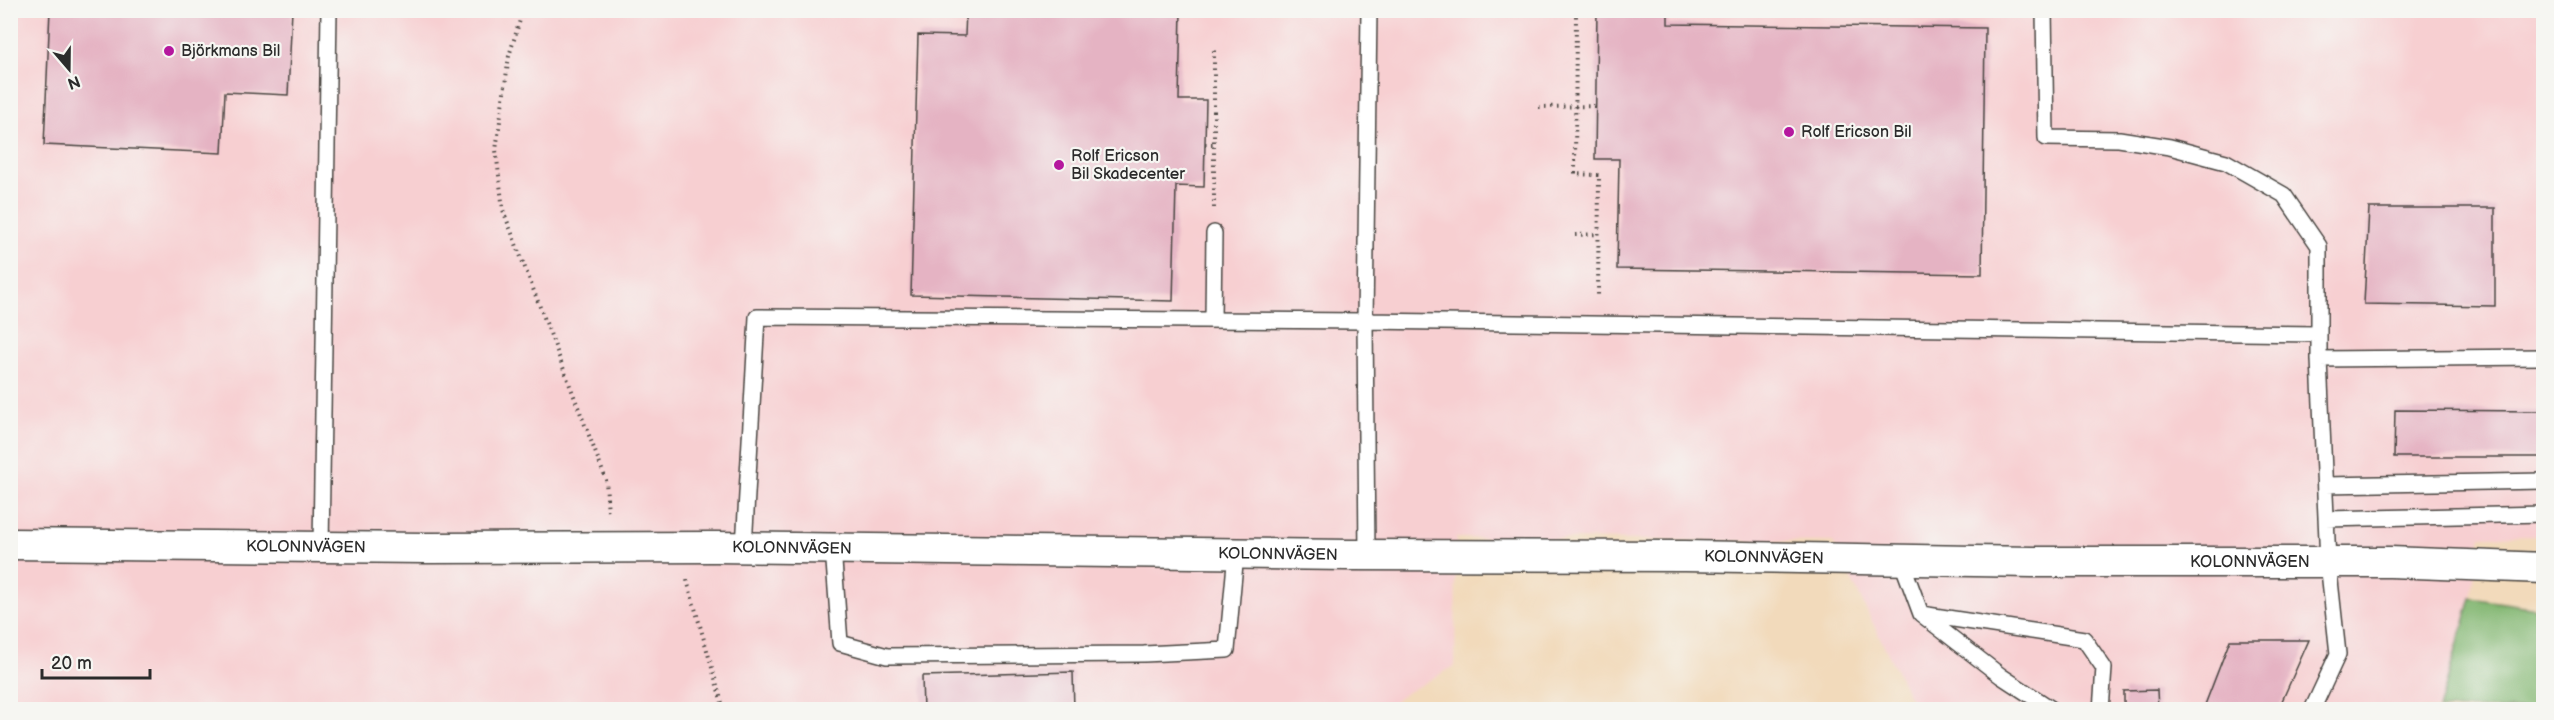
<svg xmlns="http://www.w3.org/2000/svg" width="2554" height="720" font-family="'Balsamiq Sans',sans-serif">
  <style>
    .built { fill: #f7cfd1 }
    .forest { fill: #83b772; stroke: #57714e; stroke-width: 1.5 }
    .building { fill: #e5b3c3 }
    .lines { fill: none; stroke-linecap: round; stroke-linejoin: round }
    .lane-casing { stroke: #494541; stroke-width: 18 }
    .street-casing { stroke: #494541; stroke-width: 33 }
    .path { stroke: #494541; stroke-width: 4; stroke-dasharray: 1.5 4.5; stroke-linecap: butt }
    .lane { stroke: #fff; stroke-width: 15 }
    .street { stroke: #fff; stroke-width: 30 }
    .poi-dot { fill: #b5179e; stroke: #f6f6f2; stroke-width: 2 }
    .labels { text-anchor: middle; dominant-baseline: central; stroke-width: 4.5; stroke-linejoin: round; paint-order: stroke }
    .poi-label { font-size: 16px; fill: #2b2b2b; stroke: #f6f6f2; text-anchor: start }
    .street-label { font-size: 16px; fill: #2b2b2b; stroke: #f6f6f2 }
  </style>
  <rect width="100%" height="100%" fill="#f6f6f2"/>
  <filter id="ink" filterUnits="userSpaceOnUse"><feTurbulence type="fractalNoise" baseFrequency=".0167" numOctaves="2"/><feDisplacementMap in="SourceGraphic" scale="12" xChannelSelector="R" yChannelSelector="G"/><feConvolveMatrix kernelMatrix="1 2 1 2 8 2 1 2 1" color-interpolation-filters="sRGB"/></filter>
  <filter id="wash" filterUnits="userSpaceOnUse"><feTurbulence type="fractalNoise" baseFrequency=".008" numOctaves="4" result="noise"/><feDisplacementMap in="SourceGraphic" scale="24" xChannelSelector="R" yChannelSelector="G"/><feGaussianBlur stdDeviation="1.35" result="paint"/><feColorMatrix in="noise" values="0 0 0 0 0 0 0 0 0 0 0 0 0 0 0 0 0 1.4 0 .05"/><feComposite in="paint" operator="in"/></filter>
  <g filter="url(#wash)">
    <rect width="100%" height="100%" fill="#f2dabb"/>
    <path class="built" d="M10 11H2543V535L2481 536 2471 598 2439 709H1915L1833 542 1456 538 1455 666 1399 697 1389 709H11Z"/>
    <path class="forest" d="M2471 598 2543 609V709H2439Z"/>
    <g id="blocks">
      <path class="building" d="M50 10H292L288 95 225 92 222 153 44 145Z
        M966 10H1181L1179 100H1206L1204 187 1176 186 1173 301 911 295 918 35 965 36Z
        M1597 10H1668V24L1985 28 1982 274 1617 269 1619 159H1595Z
        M2369 208H2495V306L2364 304Z
        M2395 410 2544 411V457H2394Z
        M2230 640H2309L2278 710H2203Z
        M1073 672 1074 710H923L922 676Z
        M2157 690 2158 710H2124V691Z"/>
    </g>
  </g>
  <g filter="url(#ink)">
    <use href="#blocks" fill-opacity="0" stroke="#494541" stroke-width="1.5"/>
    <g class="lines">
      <g class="lane-casing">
        <path id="lane" d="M2044 10 2046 138 2119 139 2170 147 2226 162 2284 195 2319 246V359L2328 562 2338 654 2312 710
          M1213 320 1214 233
          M2319 359 2544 357
          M2325 485 2544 481
          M2326 519 2544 514
          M321 547 329 10
          M744 547 757 317 1365 321 2318 334
          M833 548 840 643 887 656 1144 654 1227 650 1236 553
          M1367 555 1365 321 1369 10
          M1901 560 1921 614 2001 676 2053 710
          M1921 614 2084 639 2104 668 2101 710"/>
      </g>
      <g class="street-casing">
        <g id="street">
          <path id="s1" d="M10 544 425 548 716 547 1350 555 1685 556 2032 562H2390L2544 568"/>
        </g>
      </g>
      <path class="path" d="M523 10 509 56 496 150 503 210 606 480 608 515
        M1576 10 1575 174 1599 175 1598 298
        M2541 10 2544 50
        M1539 107 1596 106
        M1205 144H1215
        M1214 208V46
        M1575 235 1598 234
        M687 580 724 710"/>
      <use href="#lane" class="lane"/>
      <use href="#street" class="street"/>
    </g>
  </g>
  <g class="poi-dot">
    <circle cx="169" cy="51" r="6"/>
    <circle cx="1789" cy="132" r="6"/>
    <circle cx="1059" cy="165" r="6"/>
  </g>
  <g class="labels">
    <g class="poi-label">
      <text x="181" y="51">Björkmans Bil</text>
      <text x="1801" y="132">Rolf Ericson Bil</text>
      <text x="1071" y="156">Rolf Ericson<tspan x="1071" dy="18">Bil Skadecenter</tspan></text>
    </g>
    <g class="street-label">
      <text stroke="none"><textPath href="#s1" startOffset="296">KOLONNVÄGEN</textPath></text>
      <text stroke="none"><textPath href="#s1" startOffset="782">KOLONNVÄGEN</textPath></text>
      <text stroke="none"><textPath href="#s1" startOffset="1268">KOLONNVÄGEN</textPath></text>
      <text stroke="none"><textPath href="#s1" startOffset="1754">KOLONNVÄGEN</textPath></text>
      <text stroke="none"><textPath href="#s1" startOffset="2240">KOLONNVÄGEN</textPath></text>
    </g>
  </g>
  <rect width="2554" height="720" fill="none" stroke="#f6f6f2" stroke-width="36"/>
  <g transform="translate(69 69) rotate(160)" stroke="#f6f6f2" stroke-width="4.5" paint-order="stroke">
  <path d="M0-4.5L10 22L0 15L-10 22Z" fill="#2b2b2b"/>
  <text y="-9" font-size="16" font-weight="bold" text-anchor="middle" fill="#2b2b2b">N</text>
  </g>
  <path d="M42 669v9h108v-9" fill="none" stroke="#2b2b2b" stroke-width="3"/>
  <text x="51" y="669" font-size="18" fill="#2b2b2b" stroke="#f6f6f2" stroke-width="4.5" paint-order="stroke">20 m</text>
</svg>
